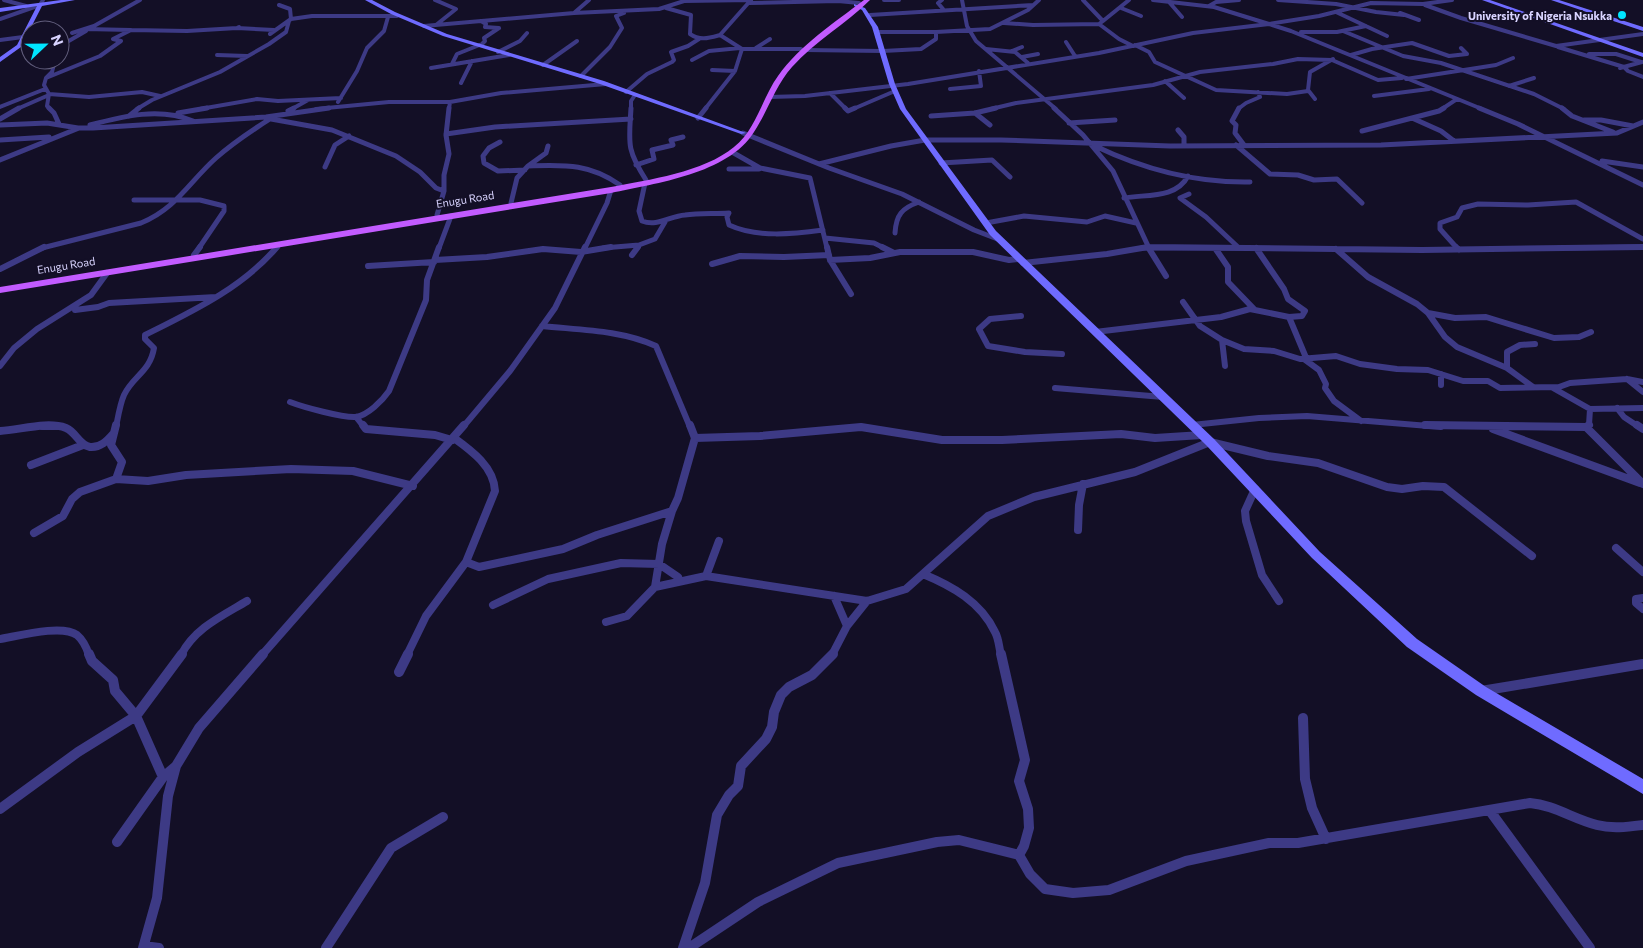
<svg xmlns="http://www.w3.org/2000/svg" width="1643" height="948" font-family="Commissioner,sans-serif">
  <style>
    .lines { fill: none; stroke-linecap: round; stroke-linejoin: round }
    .street-far4 { stroke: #3d3a85; stroke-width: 4 }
    .street-far3 { stroke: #3d3a85; stroke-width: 5 }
    .street-far2 { stroke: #3d3a85; stroke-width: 6 }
    .street-far1 { stroke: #3d3a85; stroke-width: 8 }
    .street { stroke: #3d3a85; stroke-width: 10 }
    .secondary { fill: #6f6bff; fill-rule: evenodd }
    .primary { fill: #c25bff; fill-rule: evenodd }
    .poi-dot { fill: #00e5ff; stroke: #130f26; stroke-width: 2 }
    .labels { text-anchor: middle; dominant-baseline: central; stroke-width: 4; stroke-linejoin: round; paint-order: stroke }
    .far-poi-label { font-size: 11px; font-weight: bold; fill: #d9d4ff; stroke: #130f26; text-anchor: end }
    .far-street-label { font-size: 11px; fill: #d9d4ff; stroke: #130f26 }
  </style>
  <rect width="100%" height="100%" fill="#130f26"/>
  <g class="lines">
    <path class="street-far4" d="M4 0 26 6
      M435 0 456 9 436 25
      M884 0H899
      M942 0 938 3 943 9
      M962 0 967 26 976 41 1056 109
      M1083 0 1103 21 1099 24 1119 39 1133 46
      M1278 0 1336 4 1376 12 1404 15
      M1452 0 1423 4 1371 3 1319 16 1269 24 1291 31 1482 109
      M1169 2 1182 17
      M749 3 838 1 859 3
      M1425 5 1461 18 1556 46 1643 34
      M1209 6 1216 2 1239 0
      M666 8 691 15 690 34C700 41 709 38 720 35
      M1121 8 1141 16
      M1336 12 1387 36
      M574 13 589 0
      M1400 13 1419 20
      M870 15 1033 5
      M0 19 40 5 43 0
      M291 19 312 16H397
      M481 21 486 24 485 27 499 28
      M1103 21 1129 0
      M1004 23 1033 25 1099 24
      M424 26 574 13 659 9 684 1 751 0
      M239 27 237 28 274 30
      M131 30 187 31 237 28
      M1343 31 1403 56 1441 63 1534 94 1564 109
      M876 32H936L990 29 1028 10 1039 0
      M1301 32H1337L1366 26
      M72 33 94 26 140 0
      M270 34 291 19 290 9 279 5
      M0 40 23 37
      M1066 42 1075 56
      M1135 45 1149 52 1155 62 1216 90 1287 94 1308 91
      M1558 47 1624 67 1628 71 1643 77
      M756 48 770 39
      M742 49H801
      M986 49 1015 52 1028 63
      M805 50 883 51
      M883 51 921 49 936 39V32
      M1012 51 1022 47
      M498 52 520 41 527 33
      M1589 54H1616L1641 62
      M217 55 247 56
      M1351 55 1372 49 1412 43 1449 56 1467 54 1461 48
      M1022 57 1038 54
      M55 60 52 72 46 78 44 85 49 94 89 97 142 92 160 96
      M692 60 709 51 740 48
      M452 64 457 54 482 44 485 41 484 38 499 28
      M543 65 577 41
      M431 68 509 55
      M1620 68 1642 62
      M712 70 735 71
      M581 76 610 47 622 28 616 16 624 13
      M46 78 100 56 121 41 113 39 131 30 85 29 86 31 67 42 60 50
      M1406 79 1496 65 1513 58
      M1165 81 1184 98
      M461 83 472 61
      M1509 86 1534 78
      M950 89 981 86 979 71
      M626 92 647 74 672 62 674 60 671 52 688 46 699 39
      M830 93 846 109
      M49 94 47 106 50 109
      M1374 96 1429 89
      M769 97 805 96 908 84 1099 53 1193 33 1269 24 1214 7 1153 0
      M1315 99 1308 90 1310 72 1333 59
      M338 102 357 71 367 48 384 31 388 17
      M0 107 45 89
      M17 109 49 95
      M137 109 152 100 220 72 269 44 286 32 289 21
      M200 109 257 99 278 101 341 98
      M292 109 308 100
      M316 109 389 102H450L501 93 606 84
      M449 109 450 102
      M631 109V101L635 95
      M705 109 735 71 742 49 720 35 751 0
      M853 109 895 91
      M991 109 1016 103 1153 85 1200 72 1273 64 1298 59 1332 60 1378 80 1402 78
      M1238 109 1246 103 1260 97 1258 92
      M1442 109 1457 99"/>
    <path class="street-far3" d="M49 108 54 113 59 124
      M631 108C629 143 626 149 646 180
      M845 108 848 111 855 108
      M1054 108 1083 135 1113 171 1149 248
      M1239 108 1232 121 1236 125 1235 133 1244 145
      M1479 108 1518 124 1643 185
      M1562 108 1572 116 1613 132
      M288 111 294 108
      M178 113 207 108
      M975 113 990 125
      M129 116 139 108
      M931 116 975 113 996 108
      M698 118 706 108
      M1412 118 1441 131 1454 141
      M0 119 19 108
      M271 119 332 130 396 156 420 172 436 188 444 191
      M1584 120H1601L1633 126
      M1069 123 1115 120
      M0 125 47 123 78 128H93L266 117 329 108
      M90 125C124 116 160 107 193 121
      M1178 130 1184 137V145
      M1362 131 1439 111 1444 108
      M743 133 829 168 902 194 974 230 1000 240
      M446 134 495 127 631 119
      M0 140 49 137
      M500 142 489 148 483 156 484 163 498 171 525 170
      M1236 145 1270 174 1298 175 1314 180 1337 179 1362 203
      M1095 146C1143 169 1197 183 1250 182
      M732 152 760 168 810 178 827 248
      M0 160 79 128
      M1602 161 1643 167
      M941 163 992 160 1010 177
      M819 164 891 146 925 140H1001L1170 146 1381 145 1617 133 1643 122
      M636 165 654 159 652 150 673 145 671 140 683 137
      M528 166 546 153 548 146
      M325 167 335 145 349 136
      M729 169H759
      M645 183 639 211 642 221C657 227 670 216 685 215 699 213 714 214 729 213L727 217 729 225C757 238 793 234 823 230
      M1189 194 1180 198 1206 217 1239 248
      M1124 198C1146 194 1176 199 1188 176
      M134 200H200L224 206V211L199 248
      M511 203 517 178 528 166C564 165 589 163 620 185
      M437 215 444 191V175L449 154 446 135 449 108
      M986 223 1024 216 1087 222 1105 216 1136 223
      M895 233C896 215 902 208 919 202
      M825 238 874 243 884 248
      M42 248 141 223C176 209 190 181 216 158 234 142 254 129 273 117
      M276 248 279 245
      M439 248 451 216
      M585 248 607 203 611 190
      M603 248 639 245
      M637 248 639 245 655 239 665 222
      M1141 248H1253
      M1457 248 1440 229V223L1457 217 1462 208 1478 204 1528 205 1576 202 1643 239
      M1558 248 1643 247"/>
    <path class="street-far2" d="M827 247 830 260 851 294
      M882 247 894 253
      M1148 247 1166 276
      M1456 247 1459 250
      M1215 248 1228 267V282L1254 309
      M1336 249 1368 277 1417 304 1428 313 1445 337 1457 347 1507 368
      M194 255 200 247
      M632 255 638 247
      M435 260 487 257 543 249 581 252 611 247
      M830 260 870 258 900 252H973L1009 260 1019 259
      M1023 263 1107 254 1148 247 1422 250 1643 247
      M712 264 740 256 784 257 829 255
      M368 266 434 262
      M0 269 44 247
      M1183 302 1200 326 1222 340 1244 349 1274 351 1300 359 1336 356 1360 364 1397 369 1428 370 1463 381H1488L1500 388 1559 387 1570 383 1627 379 1643 382
      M75 306V310L98 307 109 303 216 297
      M1428 313 1455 318 1486 317 1554 338 1579 337 1591 332
      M1021 316 990 319 979 329 988 346 1025 352 1062 354
      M1289 317 1307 360
      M542 326C580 330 621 330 656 346L690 427
      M1095 332 1221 317 1250 309 1289 317 1302 316 1305 311 1288 299 1284 289 1256 248
      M1222 340 1225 366
      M1304 359 1319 370 1326 384 1325 388 1334 401 1361 421
      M0 366 14 348 37 329 91 295 107 273
      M1441 374V385
      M1627 379 1643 392
      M1533 387 1507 368V352L1520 345 1535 344
      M1055 388 1163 397
      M1553 388 1590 409 1643 408
      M290 402C303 407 343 418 356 417 368 415 382 401 389 391L426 300 427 280 439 247
      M1617 408 1624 417 1639 427
      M356 417 364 427
      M1192 425 1259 418 1307 416 1441 427
      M42 427H61
      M116 427C118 417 120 404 124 395 133 376 150 372 154 348L145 339V335C193 311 242 288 277 247
      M463 427 510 371 555 308 585 247
      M1587 427 1589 425 1590 409"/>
    <path class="street-far1" d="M363 425 366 429 435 435 452 440
      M1425 425 1586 427 1643 484
      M1637 425 1643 429
      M1586 427 1589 425
      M1493 429 1640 483
      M0 431C20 430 47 421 66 428 76 432 79 445 90 447 100 448 107 441 113 434
      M695 438 760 436 861 427 942 440H1002L1121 434 1155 438 1202 435
      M31 465 83 445
      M116 479 122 462 111 445 116 425
      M1255 489 1245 511 1246 521 1262 575 1279 601
      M1078 530 1079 505 1083 484
      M34 533 63 516 72 499 80 492 116 479 148 481 186 475 291 469 353 471 413 486
      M1616 548 1643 572
      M466 562 479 567 563 549 597 535 672 511 678 498 695 438 690 425
      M923 574C952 586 981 602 995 632 999 639 999 648 1001 655
      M706 576 719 541
      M655 587 706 576 867 601 906 589 988 516 1034 497 1135 472 1210 442 1268 456 1318 463 1387 487 1402 489 1423 486 1444 487 1532 556
      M834 596 847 626
      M1643 598 1636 599V603L1643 609
      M493 605 548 579 621 563 659 564 678 577
      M606 622 627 616 655 587 662 544 672 511
      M0 639C18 636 62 624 77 635 83 640 87 649 89 655
      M181 655C195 628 222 616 247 601
      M262 655 464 425
      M407 655 426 616 466 562 495 491C494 467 472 451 454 438
      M832 655 847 626 867 601"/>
    <path class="street" d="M89 654 92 661 113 680 115 691 136 716 163 777
      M1001 654 1025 760 1019 781 1028 809 1029 828 1024 846 1019 855
      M399 672 408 654
      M1481 691 1643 664
      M1303 718 1305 779 1312 808 1326 839
      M0 809 78 752 136 716 182 654
      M1490 811 1590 948
      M117 842 163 777 176 766
      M144 946 159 948
      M143 948 157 898 168 796 176 766 199 728 263 654
      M326 948 391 848 443 817
      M683 948 705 883 717 815 729 795 738 786 741 766 766 739 772 727 774 712 781 695 789 687 812 675 833 654
      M689 948 758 902 838 863 937 842 959 840 1019 855 1030 874 1045 889 1073 893 1109 890 1186 861 1269 843H1298L1530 803C1554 805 1573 819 1597 825 1612 829 1627 827 1643 825"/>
    <path class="secondary" d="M61 0H75L42 6 21 47 0 62V57L17 45 37 6 0 12V8Z
      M365 0H372L395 12 447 34 604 81 746 133 741 134 600 84 443 36 391 14Z
      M1482 0H1490L1643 53V57Z
      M1551 0H1559L1643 27V31Z
      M854 4 865 8 878 27 895 84 906 109 996 231 1214 439 1320 552 1417 639 1486 687 1643 779V794L1476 695 1407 647 1312 558 1206 445 990 235 900 109 889 84 872 27 862 10 854 6Z"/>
    <path class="primary" d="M864 0H870C846 24 815 41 792 67 775 86 768 111 754 132 728 174 656 183 611 193L0 293V287L611 187C648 180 704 172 734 147 756 130 762 98 778 76 800 45 834 23 864 0Z"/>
  </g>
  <circle class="poi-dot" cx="1622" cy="15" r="5"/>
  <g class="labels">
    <g class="far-poi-label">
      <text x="1612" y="15">University of Nigeria Nsukka</text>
    </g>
    <g class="far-street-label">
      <text transform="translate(465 199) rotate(-9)">Enugu Road</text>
      <text transform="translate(66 265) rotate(-9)">Enugu Road</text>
    </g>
  </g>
  <g transform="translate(45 45) rotate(68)"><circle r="24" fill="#130f26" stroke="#625e7d"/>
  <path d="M0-4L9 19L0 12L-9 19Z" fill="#00e5ff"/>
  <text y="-8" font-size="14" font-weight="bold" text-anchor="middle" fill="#d9d4ff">N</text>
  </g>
</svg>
